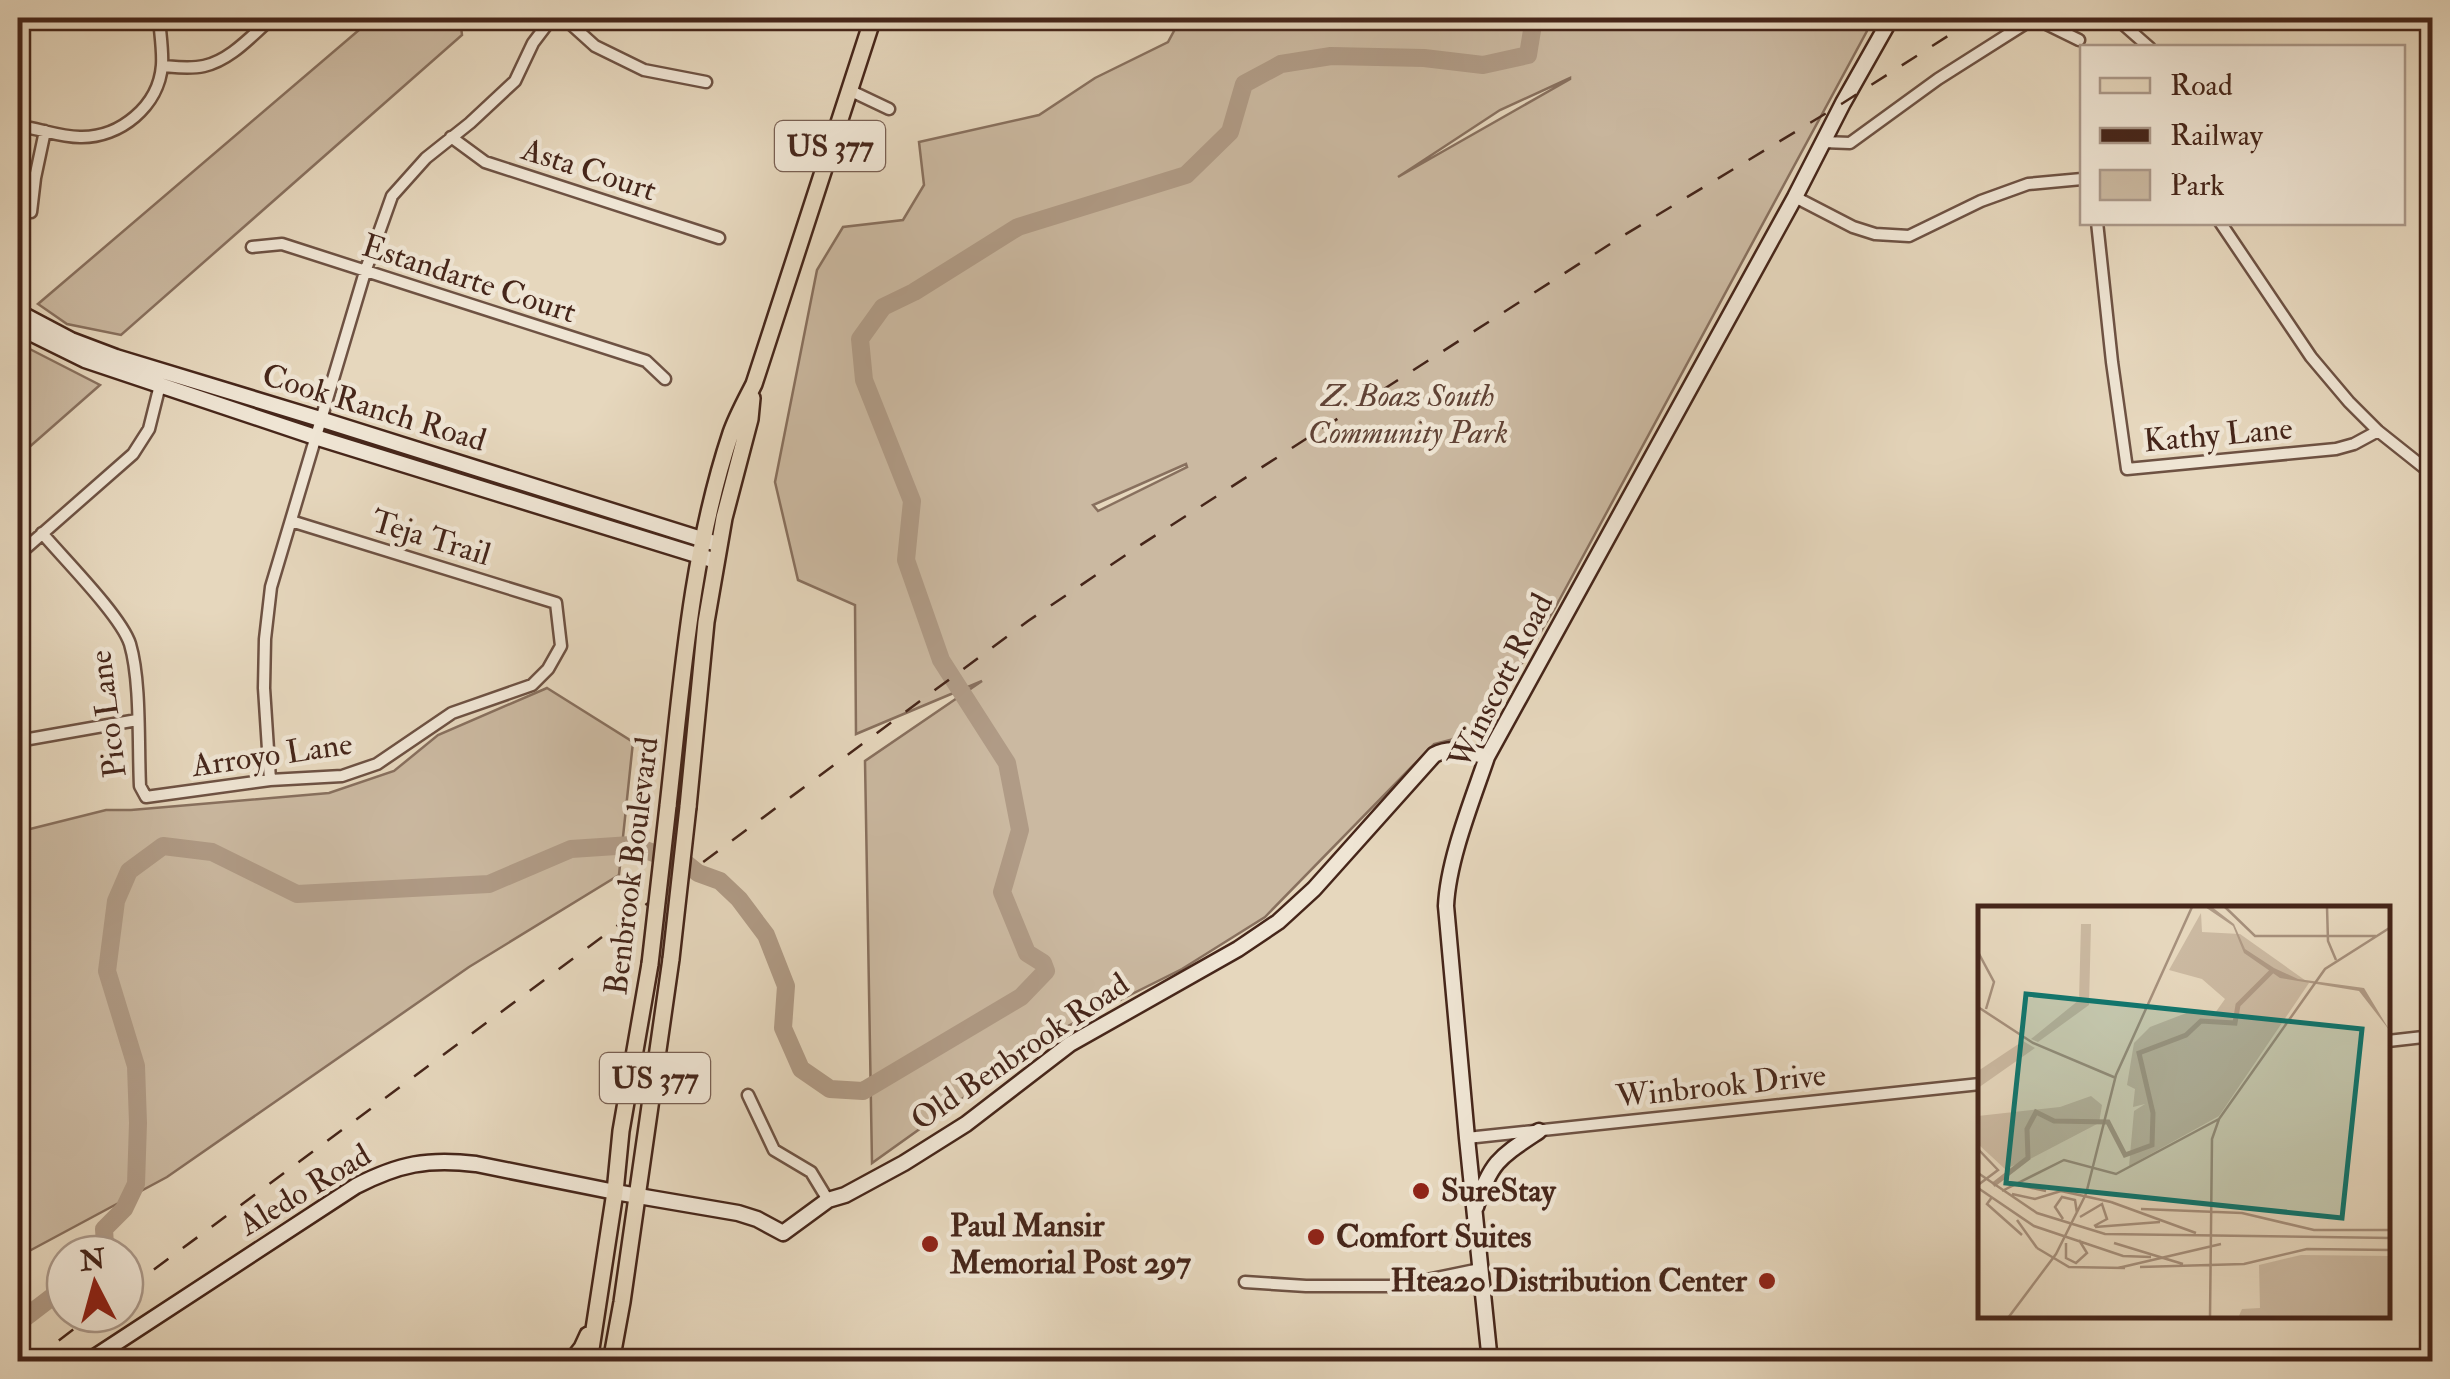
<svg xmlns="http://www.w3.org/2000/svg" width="2450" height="1379" font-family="'IM FELL Double Pica',serif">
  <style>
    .green { fill: #cbb9a1; stroke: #88705e; stroke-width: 2.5; fill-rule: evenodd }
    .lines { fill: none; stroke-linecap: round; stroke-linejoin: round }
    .river { stroke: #b09b86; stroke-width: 18 }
    .street-casing { stroke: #6e5243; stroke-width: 15 }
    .secondary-casing { stroke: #46261a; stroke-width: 19 }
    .primary-casing { stroke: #46261a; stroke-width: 20 }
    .street { stroke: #efe5d4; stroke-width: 10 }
    .secondary { stroke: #efe5d4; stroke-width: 14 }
    .primary { stroke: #e6d7bd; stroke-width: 15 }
    .rail { stroke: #46261a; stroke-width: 2.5; stroke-dasharray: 18 18; stroke-linecap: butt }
    .primary-bridge-casing { stroke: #46261a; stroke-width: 20; stroke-linecap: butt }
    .primary-bridge { stroke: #e6d7bd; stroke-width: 15 }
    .poi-dot { fill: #8f2418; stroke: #efe5d4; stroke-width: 4 }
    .labels { text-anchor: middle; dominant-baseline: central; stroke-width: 9; stroke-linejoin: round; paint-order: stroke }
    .shield { fill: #efe5d4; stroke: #795f52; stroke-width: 2.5 }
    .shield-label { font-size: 30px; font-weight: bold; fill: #46261a }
    .street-label { font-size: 32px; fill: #46261a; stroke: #efe5d4 }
    .park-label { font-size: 32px; font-style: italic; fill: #614335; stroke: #efe5d4 }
    .poi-label { font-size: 32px; font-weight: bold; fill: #46261a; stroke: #efe5d4; text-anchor: start }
    .inset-river { fill: none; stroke: #b09b86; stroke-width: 5 }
    .inset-road { fill: none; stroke: #a6907c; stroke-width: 2.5 }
    .view { fill: #0f766e; fill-opacity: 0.15; stroke: #0f766e; stroke-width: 5 }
    .inset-edge { fill: none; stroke: #46261a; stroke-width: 5 }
  </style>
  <rect width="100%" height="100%" fill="#e6d7bd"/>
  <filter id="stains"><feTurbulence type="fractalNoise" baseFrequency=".002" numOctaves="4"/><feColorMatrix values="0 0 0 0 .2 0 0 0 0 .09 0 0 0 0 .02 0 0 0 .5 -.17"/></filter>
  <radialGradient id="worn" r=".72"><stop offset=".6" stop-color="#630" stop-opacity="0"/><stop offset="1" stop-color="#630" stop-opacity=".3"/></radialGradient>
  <path class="green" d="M373 18H460L462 35 121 335 67 324 38 304Z
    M1181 18H1874L1555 608 1481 732 1434 744 1265 917 1182 969 1054 1033 872 1163 865 761 982 681 856 734 855 605 798 580 775 482 817 270 843 227 903 220 924 185 919 142 1039 115 1095 78 1168 42ZM1570 78V79L1398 177 1500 110ZM1186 464 1187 467 1098 511 1093 505Z
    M18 343 100 385 18 457V342Z
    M547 688 633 742 619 875 469 967 167 1177 18 1257V832L106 810H131L329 793 394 771 438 735Z"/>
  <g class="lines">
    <path class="river" d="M97 1254 105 1245 104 1229 124 1209 136 1184 138 1123 136 1066 107 971 116 901 129 871 163 846 212 852 297 894 489 884 571 849 631 845 688 865 698 873 720 881 739 899 766 935 786 986 783 1028 801 1069 830 1089 863 1091 1021 997 1046 971 1043 963 1027 953 1002 892 1020 830 1007 763 941 660 906 560 912 501 864 380 860 339 883 307 914 292 1018 227 1186 175 1230 132 1244 84 1281 64 1331 56 1424 58 1483 65 1528 55 1534 18
      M18 1323 65 1287"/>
    <g class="street-casing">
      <path id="street" d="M564 18 595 46 644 70 706 82
        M2116 18 2150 48
        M162 66C176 67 190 69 204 66 231 60 252 35 272 18
        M849 90 889 109
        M18 126C38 128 59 137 80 137 120 138 159 106 162 65 163 50 160 33 159 18
        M451 137 485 162 719 238
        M1823 142 1850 143 1938 79 2034 18 2079 40
        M1795 197 1853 227 1875 234 1909 236 1981 201 2028 184 2082 179
        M31 212 35 178 45 131
        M2097 222 2112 362 2127 469 2336 449 2354 444 2378 431
        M2220 222 2311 357 2349 402 2378 431 2432 474
        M252 247 282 244 646 361 665 379
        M42 533C63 558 121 616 130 644 141 681 138 745 140 786L146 797 270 780 342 776 377 764 452 713 532 685 548 669 561 646 556 603 291 521
        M18 555 133 454 149 429 160 385
        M18 741 137 720
        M270 780 264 688 265 639 271 587 365 272 392 196 426 158 470 123 515 81 533 43 552 18
        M2388 1041 2432 1036
        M748 1095 774 1150 811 1172 828 1200
        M1467 1138 1980 1084
        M1245 1282 1306 1286H1398L1480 1269"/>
    </g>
    <g class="secondary-casing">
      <path id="secondary" d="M18 312 71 340 116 357 320 419 714 543
        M18 327 85 360 315 437 716 561
        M1476 1207C1491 1161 1500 1157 1539 1131
        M87 1362 356 1186C399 1164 428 1158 476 1164L615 1192 738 1213 757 1219 783 1233 828 1200 845 1195 904 1163 966 1124 1070 1044 1238 949 1278 922 1314 889 1434 755C1451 746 1468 752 1487 757
        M1490 1362 1467 1138 1446 906C1448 860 1472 801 1487 757L1795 197 1843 103 1891 18"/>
    </g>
    <g class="primary-casing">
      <path id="primary" d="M668 806C682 681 691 553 731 433 737 416 746 400 754 384L873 18
        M688 807 706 622 724 518 750 419 752 398
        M571 1362 582 1348 588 1335
        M589 1362 615 1192 621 1131 650 964
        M611 1362 622 1302 671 959"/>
    </g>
    <use href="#street" class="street"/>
    <use href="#secondary" class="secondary"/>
    <use href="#primary" class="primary"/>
    <path class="rail" d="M125 1291 1028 621 1139 546 1621 237 1843 103 1976 18
      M30 1362 94 1314"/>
    <g class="primary-bridge-casing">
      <path id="primary-bridge" d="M671 959 688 807
        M650 964 668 806"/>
    </g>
    <use href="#primary-bridge" class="primary-bridge"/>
  </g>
  <g class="poi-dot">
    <circle cx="1421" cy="1191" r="10"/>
    <circle cx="1316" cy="1237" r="10"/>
    <circle cx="930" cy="1244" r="10"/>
    <circle cx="1767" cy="1281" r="10"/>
  </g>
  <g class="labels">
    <g class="shield">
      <rect x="775" y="121" width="110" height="50" rx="8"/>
      <rect x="600" y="1053" width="110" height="50" rx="8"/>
    </g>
    <g class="shield-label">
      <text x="830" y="146">US 377</text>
      <text x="655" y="1078">US 377</text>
    </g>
    <g class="street-label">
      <text transform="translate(589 170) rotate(18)">Asta Court</text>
      <text transform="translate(469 279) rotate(18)">Estandarte Court</text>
      <text transform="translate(374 408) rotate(17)">Cook Ranch Road</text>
      <text transform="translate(2218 435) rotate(-5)">Kathy Lane</text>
      <text transform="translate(431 538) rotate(17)">Teja Trail</text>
      <text transform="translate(1501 681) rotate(-63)">Winscott Road</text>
      <text transform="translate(108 714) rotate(-97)">Pico Lane</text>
      <text transform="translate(272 755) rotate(-8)">Arroyo Lane</text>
      <text transform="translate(632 866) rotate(-83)">Benbrook Boulevard</text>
      <text transform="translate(1020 1052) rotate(-34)">Old Benbrook Road</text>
      <text transform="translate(1721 1086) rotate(-6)">Winbrook Drive</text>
      <text transform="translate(305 1190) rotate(-31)">Aledo Road</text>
    </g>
    <g class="park-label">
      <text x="1408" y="396">Z. Boaz South<tspan x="1408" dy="37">Community Park</tspan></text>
    </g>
    <g class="poi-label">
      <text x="1441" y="1191">SureStay</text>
      <text x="950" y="1226">Paul Mansir<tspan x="950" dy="37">Memorial Post 297</tspan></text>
      <text x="1336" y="1237">Comfort Suites</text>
      <text x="1747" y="1281" text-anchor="end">Htea20 Distribution Center</text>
    </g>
  </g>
  <g transform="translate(1978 906)">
    <rect width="412" height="412" fill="#e6d7bd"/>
    <path d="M223 7 224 26 262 28 331 77 241 210 151 260 156 205 167 198 155 201 157 183 149 179 156 137 172 121 211 106 237 107 247 93 224 73 191 64ZM103 18H113L111 99 60 136 53 133 101 94ZM45 135 57 142 0 182V165ZM113 190 124 199 121 217 54 252 27 263 0 238V210L82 201ZM323 349 412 350V412H260L264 403 282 402 281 359Z" fill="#cbb9a1"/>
    <path d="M227 1H234L256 18 267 43 296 62 320 73 386 82 412 125 381 85 302 72 266 47 255 20Z" fill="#b09b86"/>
    <path class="inset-river" d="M15 279 50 252 49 223 58 206 76 215 130 216 147 249 174 239 175 207 161 147 208 129 223 115 257 117 260 99 295 64"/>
    <path class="inset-road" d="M247 1 277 30H398M349 1 350 35 358 54M0 46 16 76 8 103M0 101 55 137 138 172M0 243 20 264 0 279M0 267 59 307 127 328 413 332M36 278 68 285M0 282 56 320 145 350 173 351M24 285 86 254 138 268 241 213M83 285 133 296M34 288 57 293 83 285M108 288 138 169 214 1M14 291 9 298 44 329M133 296 218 327M163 303 264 307 336 324H413M102 311 124 298 129 313 116 320M85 313 77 301 84 291 97 294 99 307M39 314 59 342M117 321 182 316M88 337V352L98 357 109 347 101 334M136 337 205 358M59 342 91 361 147 362M162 361 266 358 329 343 413 344M140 362 243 338M30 412 78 348 108 288M232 412 234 233 241 213 347 63 413 21"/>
    <path class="view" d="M48 88 384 123 364 312 28 277Z"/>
    <rect width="412" height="412" class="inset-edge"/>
  </g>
  <rect width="2450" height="1379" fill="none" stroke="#e6d7bd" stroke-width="60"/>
  <rect x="20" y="20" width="2410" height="1339" fill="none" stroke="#46261a" stroke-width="5"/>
  <rect x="30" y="30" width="2390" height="1319" fill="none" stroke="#46261a" stroke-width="2.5"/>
  <rect x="2080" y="45" width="325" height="180" fill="#efe5d4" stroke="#ab998a" stroke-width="2.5"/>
  <rect x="2100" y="78" width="50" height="15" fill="#e6d7bd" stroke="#ab998a" stroke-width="2.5"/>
  <text x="2170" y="95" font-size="30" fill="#46261a">Road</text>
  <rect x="2100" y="128" width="50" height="15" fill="#46261a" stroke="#ab998a" stroke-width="2.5"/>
  <text x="2170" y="145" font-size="30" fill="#46261a">Railway</text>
  <rect x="2100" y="170" width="50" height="30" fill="#cbb9a1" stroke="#ab998a" stroke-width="2.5"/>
  <text x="2170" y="195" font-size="30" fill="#46261a">Park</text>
  <g transform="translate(95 1284) rotate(354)"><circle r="48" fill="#efe5d4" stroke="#ab998a" stroke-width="2.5"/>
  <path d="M0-8L18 38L0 25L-18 38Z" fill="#8f2418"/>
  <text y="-15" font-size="28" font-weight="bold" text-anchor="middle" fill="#46261a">N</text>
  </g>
  <rect width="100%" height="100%" filter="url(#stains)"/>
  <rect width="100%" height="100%" fill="url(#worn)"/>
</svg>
